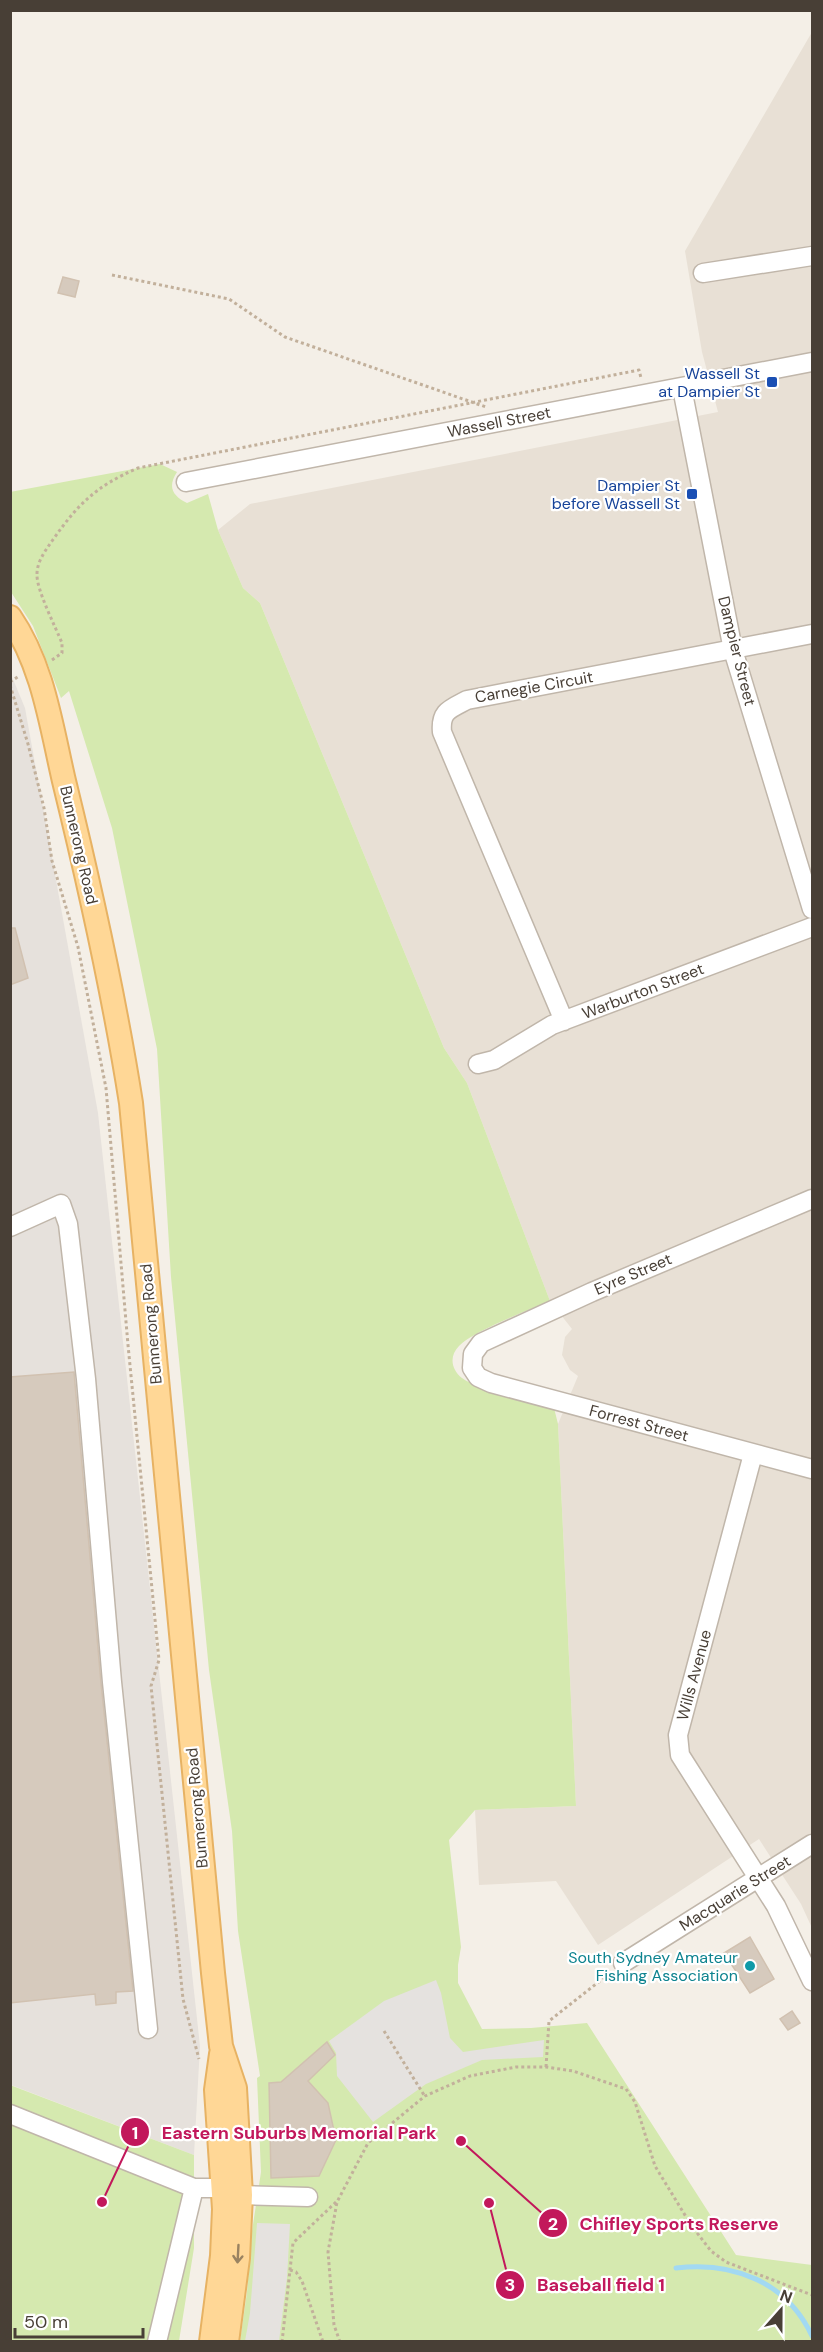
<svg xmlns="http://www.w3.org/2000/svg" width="823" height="2352" font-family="'DM Sans',sans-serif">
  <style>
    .residential { fill: #e8e0d5 }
    .industrial { fill: #e6e1dc }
    .green { fill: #d5e9af }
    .parking { fill: #e5e2df }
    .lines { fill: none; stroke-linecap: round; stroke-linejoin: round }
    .stream { stroke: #a2d9f2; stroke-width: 5 }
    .building { fill: #d6cabd; stroke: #d1c1b0; stroke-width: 1.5 }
    .minor-casing { stroke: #c0b6aa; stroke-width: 21 }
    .major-casing { stroke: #e7b263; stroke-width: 26 }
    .path { stroke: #c2b09b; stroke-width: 3; stroke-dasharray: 3 3; stroke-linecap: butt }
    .minor { stroke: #fff; stroke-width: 18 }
    .major { stroke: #ffd796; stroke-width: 22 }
    .oneway { stroke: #9a8361 }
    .transit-dot { fill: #1a4fb4; stroke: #fff; stroke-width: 2 }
    .culture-dot { fill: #0f9aa8; stroke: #fff; stroke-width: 2 }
    .labels { text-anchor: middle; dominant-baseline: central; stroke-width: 4.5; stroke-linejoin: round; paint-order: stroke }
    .transit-label { font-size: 16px; fill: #164399; stroke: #fff; text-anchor: end }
    .street-label { font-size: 16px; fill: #483f36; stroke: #fff }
    .culture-label { font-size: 16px; fill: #0d838f; stroke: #fff; text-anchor: end }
    .leader { fill: none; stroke: #c2185b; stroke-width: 2 }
    .callout-dot { fill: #c2185b; stroke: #fff; stroke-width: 2 }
    .mark-label { font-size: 18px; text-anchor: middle; font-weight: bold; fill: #fff }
    .callout-label { font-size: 18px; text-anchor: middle; font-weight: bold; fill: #c2185b; stroke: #fff; stroke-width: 4.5; stroke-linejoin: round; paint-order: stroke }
  </style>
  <rect width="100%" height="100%" fill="#f4efe7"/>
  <path class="residential" d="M812 32V1928L801 1904 759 1839 598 1945 556 1881 479 1885 475 1810 576 1806 558 1424 578 1376 570 1370 562 1355 565 1337 572 1329 550 1301 467 1083 444 1048 260 603 243 588 218 530 250 504 718 412 702 352 685 251Z"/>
  <path class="industrial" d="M10 672 25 708 98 1113 200 2046 194 2155 11 2085Z"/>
  <path class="green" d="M160 464 177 472C167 487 173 496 187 503L208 494 218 530 243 588 260 603 444 1048 467 1083 550 1301C529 1310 473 1331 459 1346 449 1356 451 1369 462 1378 478 1390 533 1402 554 1408L558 1424 576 1806 475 1810 449 1840 461 1947 458 1965V1983L482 2029 531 2028 587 2023 736 2255 812 2265V2341H240L247 2292 252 2231 261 2172 257 2078 260 2076 238 1931 232 1831 209 1670 171 1277 157 1049 112 828 69 691 61 698 33 626 11 592 10 492Z
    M10 2085 194 2155V2248L179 2341H11Z"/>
  <path class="parking" d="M436 1980 441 1993 450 2038 463 2052 544 2040 543 2057 482 2060 426 2084 373 2122 337 2076 336 2053 329 2041 384 2001Z
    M257 2223 290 2224 287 2278 279 2341H245L250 2313Z"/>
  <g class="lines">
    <path class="stream" d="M676 2268C733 2261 787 2282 812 2336"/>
  </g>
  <path class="building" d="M63 277 79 281 75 297 58 293Z
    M10 928H15L28 978 10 985Z
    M74 1372 101 1683 133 1991 116 1992V2003L96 2005 95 1994 10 2003V1377Z
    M750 1937 774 1979 750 1993 724 1953Z
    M792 2011 800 2023 788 2030 780 2019Z
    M327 2042 335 2055 308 2081 328 2103 336 2140 319 2176 271 2178 269 2083 281 2082Z"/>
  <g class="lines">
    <g class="minor-casing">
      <path id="minor" d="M703 273 812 256
        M682 388 733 650 812 909
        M186 482 812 362
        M564 1021 442 732C440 711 450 709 467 700L812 634
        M478 1064 494 1060 552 1025 812 927
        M812 1199 592 1292 481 1343 473 1354 472 1368 478 1377 491 1383 812 1469
        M10 1227 61 1204 68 1224 86 1379 112 1682 148 2029
        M753 1454 678 1735 680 1755 776 1906 812 1981
        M623 1963 812 1844
        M10 2114 194 2188H223
        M241 2195 308 2197
        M157 2342 194 2188"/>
    </g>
    <g class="major-casing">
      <path id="major" d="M10 617C43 665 51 725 64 781 90 887 114 995 131 1103L213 1973 221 2046 235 2088 241 2195 238 2258 227 2342
        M211 2342 222 2256 224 2209 216 2090 221 2054"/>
    </g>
    <path class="path" d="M112 275 229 299 285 337 486 407
      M52 660 62 653V643C56 628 36 589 37 574 37 562 45 551 52 541 78 504 96 486 138 468L639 370 641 378
      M10 682 19 676
      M10 685 28 744 44 808 52 861 78 947 106 1088 128 1345 159 1660 151 1686 183 1999 199 2059
      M384 2031 424 2095
      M546 2067 549 2021 610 1973
      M290 2270 296 2272 302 2281 323 2342
      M282 2342 293 2243 336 2202
      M340 2342 334 2325 328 2252 337 2202 368 2143 425 2096 470 2076 516 2067H546L573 2071 626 2089 635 2102 655 2166 691 2225 711 2251 726 2262 812 2295"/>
    <use href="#minor" class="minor"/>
    <use href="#major" class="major"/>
  </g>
  <defs><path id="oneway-shaft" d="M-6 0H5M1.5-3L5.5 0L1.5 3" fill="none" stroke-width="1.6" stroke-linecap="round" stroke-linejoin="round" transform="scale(1.5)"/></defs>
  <use class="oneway" href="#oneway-shaft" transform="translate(238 2254) rotate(93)"/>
  <g class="transit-dot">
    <rect x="766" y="376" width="12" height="12" rx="3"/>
    <rect x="686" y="488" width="12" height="12" rx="3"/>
  </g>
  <circle class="culture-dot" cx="750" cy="1966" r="6"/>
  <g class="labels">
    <g class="transit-label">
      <text x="760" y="373">Wassell St<tspan x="760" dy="18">at Dampier St</tspan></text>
      <text x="680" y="485">Dampier St<tspan x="680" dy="18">before Wassell St</tspan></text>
    </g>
    <g class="street-label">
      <text transform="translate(499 422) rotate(-11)">Wassell Street</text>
      <text transform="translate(737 651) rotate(76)">Dampier Street</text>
      <text transform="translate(534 687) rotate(-10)">Carnegie Circuit</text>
      <text transform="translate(79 845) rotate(77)">Bunnerong Road</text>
      <text transform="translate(643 991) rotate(-21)">Warburton Street</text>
      <text transform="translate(633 1274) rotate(-23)">Eyre Street</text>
      <text transform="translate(151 1324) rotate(-95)">Bunnerong Road</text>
      <text transform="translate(639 1423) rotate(15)">Forrest Street</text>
      <text transform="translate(694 1675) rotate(-75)">Wills Avenue</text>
      <text transform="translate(197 1808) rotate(-95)">Bunnerong Road</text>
      <text transform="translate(735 1893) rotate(-32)">Macquarie Street</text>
    </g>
    <g class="culture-label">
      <text x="738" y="1957">South Sydney Amateur<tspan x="738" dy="18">Fishing Association</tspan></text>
    </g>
  </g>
  <path class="leader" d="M102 2202L135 2132M461 2141L553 2223M489 2203L510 2285"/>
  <g class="callout-dot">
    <circle cx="102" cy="2202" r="6"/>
    <circle cx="461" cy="2141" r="6"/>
    <circle cx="489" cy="2203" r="6"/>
    <circle cx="135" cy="2132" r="15"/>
    <circle cx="553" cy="2223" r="15"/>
    <circle cx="510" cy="2285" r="15"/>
  </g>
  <g class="mark-label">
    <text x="135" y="2139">1</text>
    <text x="553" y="2230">2</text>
    <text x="510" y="2291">3</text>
  </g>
  <g class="callout-label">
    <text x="299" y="2139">Eastern Suburbs Memorial Park</text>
    <text x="679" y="2230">Chifley Sports Reserve</text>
    <text x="601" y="2291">Baseball field 1</text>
  </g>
  <rect width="823" height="2352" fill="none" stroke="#483f36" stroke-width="24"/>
  <g transform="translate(781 2310) rotate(21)" stroke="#ffffff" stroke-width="4.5" paint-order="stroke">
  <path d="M0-4.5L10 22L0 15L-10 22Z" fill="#483f36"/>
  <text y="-9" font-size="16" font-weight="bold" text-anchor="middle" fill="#483f36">N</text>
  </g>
  <path d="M15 2328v9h128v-9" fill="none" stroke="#483f36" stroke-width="3"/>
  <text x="24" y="2328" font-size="18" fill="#483f36" stroke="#ffffff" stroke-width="4.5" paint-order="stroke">50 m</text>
</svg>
